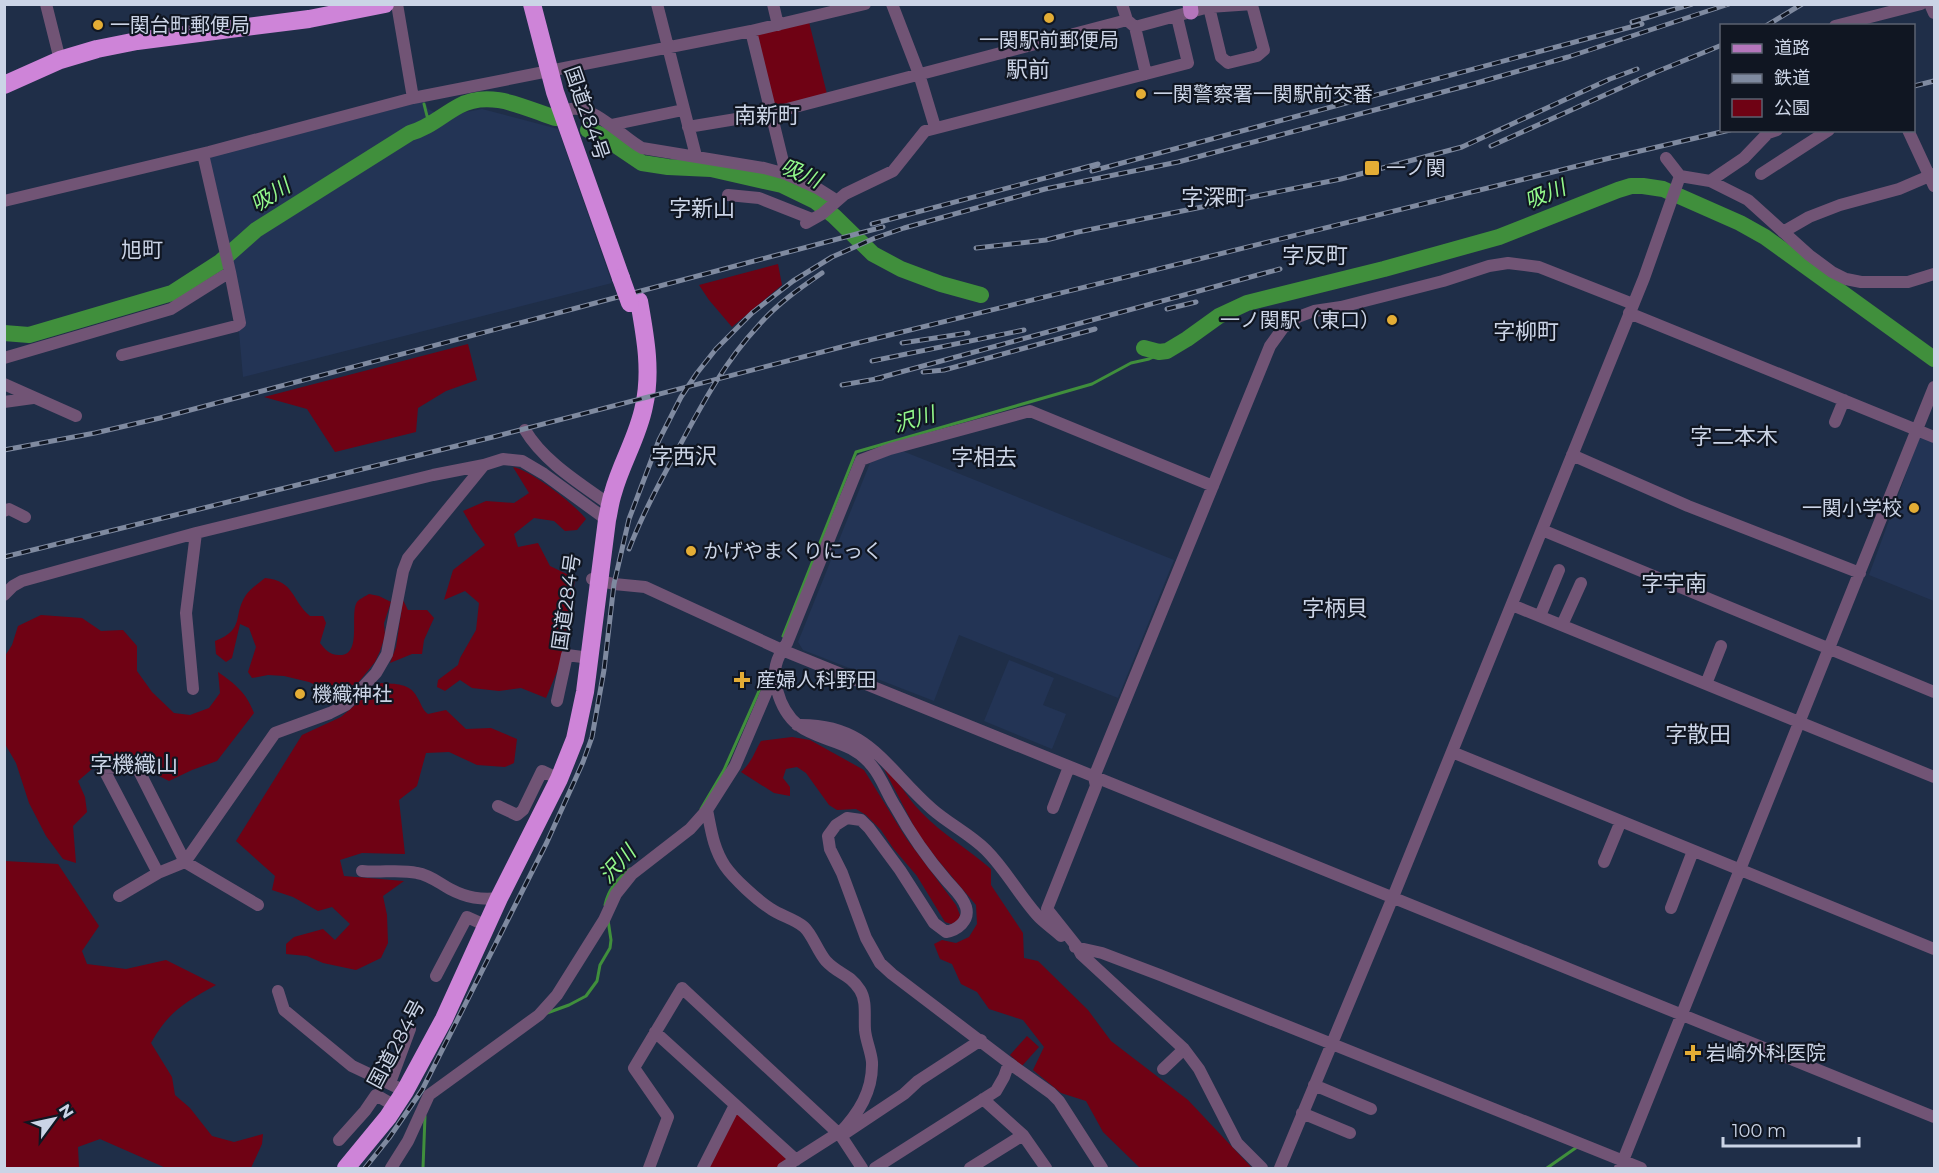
<svg xmlns="http://www.w3.org/2000/svg" width="1939" height="1173" font-family="Montserrat,'Noto Sans JP',sans-serif">
  <style>
    .built { fill: #233455 }
    .green { fill: #6f0214 }
    .lines { fill: none; stroke-linecap: round; stroke-linejoin: round }
    .stream { stroke: #408f3c; stroke-width: 3 }
    .river { stroke: #408f3c; stroke-width: 16 }
    .minor { stroke: #715475; stroke-width: 12 }
    .major { stroke: #b476bc; stroke-width: 15 }
    .highway { stroke: #ce84d8; stroke-width: 18 }
    .rail-casing { stroke: #7f8aa0; stroke-width: 5 }
    .rail { stroke: #101622; stroke-width: 3; stroke-dasharray: 9; stroke-linecap: butt }
    .highway-bridge { stroke: #ce84d8; stroke-width: 18 }
    .poi-dot { fill: #e4ad35; stroke: #101622; stroke-width: 2 }
    .labels { text-anchor: middle; dominant-baseline: central; stroke-width: 4.5; stroke-linejoin: round; paint-order: stroke }
    .poi-label { font-size: 20px; fill: #cbd4e6; stroke: #101622; text-anchor: start }
    .street-label { font-size: 20px; fill: #cbd4e6; stroke: #101622 }
    .water-label { font-size: 21px; font-style: italic; fill: #93f88b; stroke: #101622 }
    .neighbourhood-label { font-size: 21px; fill: #cbd4e6; stroke: #101622 }
    .quarter-label { font-size: 22px; fill: #cbd4e6; stroke: #101622 }
  </style>
  <rect width="100%" height="100%" fill="#1f2e48"/>
  <path class="built" d="M425 101 428 109 436 113 456 114 482 109 558 129 612 283 243 377 234 275 209 157Z
    M1920 436 1934 441V601L1869 575Z
    M900 450 1174 560 1118 698 959 635 934 701 803 650 798 642 870 463Z
    M1009 660 1054 678 1043 705 1066 714 1052 749 984 721Z"/>
  <path class="green" d="M809 22 827 94 775 107 757 35Z
    M778 264 782 285 732 327 709 300 699 285Z
    M468 344 477 380 446 391 418 408 416 432 335 452 307 409 264 397Z
    M513 467C532 471 573 503 586 519L577 530 565 531 554 521 534 518 514 534 518 547 538 543 550 566 575 578 567 648 546 698 521 688 499 691 472 688 460 680 445 691 437 687 438 680 458 665 460 658 476 630 479 603 465 591 444 600 453 570 485 545 474 530 463 511 486 501 514 503 529 493Z
    M265 578C295 581 291 600 310 616H323L326 623 320 643C325 649 329 655 339 655 363 656 349 614 357 602 359 599 366 596 369 594L379 596 391 602 384 623 385 636 380 651 375 662 357 684 343 688 324 689 309 682 284 676 268 675 252 678 248 672 256 647 249 628 240 624 232 658 226 662 216 654 215 641C246 629 232 616 246 595 250 589 259 583 265 578Z
    M403 600 408 610H427L434 618 424 640 422 654H412L390 663 396 647Z
    M41 615 82 618 101 631 123 630 137 646V671L152 692 174 713 190 715 209 708 220 693 218 672C235 684 246 692 254 713L217 761 192 770 169 781 151 772 138 760 99 763 78 781 85 797 87 812 73 826 76 863 63 859 46 836 29 803 16 763 5 744V656L12 645 18 626Z
    M381 683C395 684 410 683 417 697 422 705 421 708 428 714L446 710 466 729 491 728 517 739 514 763 505 767 477 765 449 752 426 753 417 786 399 800 405 854 362 853 340 860 344 876 404 881 383 896 387 915 388 943 381 958 356 970 323 963 307 956 286 954V944L294 937 323 929 335 940 350 924 332 907 318 911 293 897 272 890 275 876 236 841 302 735 341 717Z
    M792 737 810 740 864 770 906 838 956 905 960 915 958 921 951 924 945 922 917 876 893 848 881 830 866 815 856 809 837 810 829 805 806 773 797 767 786 769 783 778 790 787V796L774 793 741 772C753 761 753 754 761 741Z
    M882 765C898 778 906 797 921 812 942 834 968 849 991 869V885L1023 933 1024 958 1038 961 1088 1010 1111 1041 1188 1100 1252 1168H1140L1103 1132 1086 1101 1061 1093 1033 1070 1044 1047 1023 1020 989 1009 977 992 961 984 952 964 940 959 934 944 942 940 956 943 969 937 977 924 976 905 937 859 917 832Z
    M5 861 58 864 99 926 82 951 87 964 126 969 166 960 216 985C184 1003 169 1011 151 1043L172 1077 175 1095 190 1108 212 1136 234 1142 263 1134 262 1144 251 1168H166L100 1139 78 1147 79 1168H5Z
    M1027 1036 1039 1047 1022 1066 1010 1055Z
    M738 1110 787 1156V1163L778 1168H707Z"/>
  <g class="lines">
    <path class="stream" d="M424 104 427 116 434 122
      M783 636 856 452 1092 384 1131 363 1149 359 1167 351
      M701 809 724 770 767 673
      M605 905C608 891 618 878 630 869
      M547 1013 569 1005 586 996 597 981 600 965 610 948 611 940 608 920
      M423 1168 425 1116
      M1547 1168 1577 1147"/>
    <path class="river" d="M588 130 599 134 642 163 668 167 711 169 782 185 815 201 834 216 873 254 901 269 941 284 981 295
      M4 333 29 335 172 293 220 262 256 230 410 133C429 128 442 115 459 106 490 89 525 108 555 118
      M1144 348 1159 352 1167 351 1187 339 1219 316 1247 303 1384 269 1499 237 1618 190 1631 186H1643L1663 189 1740 223 1765 237 1934 359"/>
    <path class="minor" d="M46 4 60 60
      M397 4 413 98
      M657 4 696 156
      M773 4 778 25
      M892 4 919 74 935 127
      M1122 4 1127 20
      M1930 4 1934 13
      M1209 7 1221 57 1228 63 1257 56 1264 50 1252 5
      M1835 26 1921 4
      M1135 27 1209 7 1253 4
      M751 31 786 174
      M571 109C594 105 623 138 642 148L764 168 786 174 817 188 836 200
      M611 125 683 110
      M688 127 772 113 1127 20 1135 27 1146 74
      M1908 130 1934 186
      M1666 158 1680 176 1710 181 1744 158 1768 133 1777 130
      M1761 174 1829 130
      M1710 181 1748 200 1809 255 1832 272 1846 279 1861 282H1908L1934 274
      M728 195 759 198 812 219
      M4 201 209 152 413 98 751 31 865 4
      M806 223 822 214 845 194 893 171 925 131 1188 63 1177 17
      M1783 232 1809 217 1840 205 1899 189 1934 174
      M1629 313 1934 437
      M122 355 236 326 240 323 230 272
      M4 358 171 309 230 272 203 154
      M4 384 76 416
      M4 402 33 398
      M1835 422 1844 400
      M525 430C544 462 581 484 610 505
      M1572 455 1688 506 1860 573
      M4 511 9 509 25 517
      M1542 530 1934 692
      M592 579 614 584 645 587 782 650 1934 1117
      M4 595 13 586 22 581 196 533 433 475 484 465
      M1512 605 1934 777
      M1540 616 1559 570
      M1562 625 1581 583
      M1706 684 1721 646
      M193 689 186 613 196 533
      M557 701 567 655 590 658
      M797 725C869 723 885 768 932 809 949 824 970 834 986 850 1006 870 1019 895 1037 915 1044 923 1054 929 1061 936
      M1452 752 1934 949
      M498 806 517 815 523 810 542 771 559 779
      M1053 808 1069 767
      M707 810C711 829 713 848 725 866 734 879 757 900 771 909 781 916 795 919 804 927 812 934 818 952 826 961 839 975 849 973 860 990 867 1001 864 1017 865 1030 866 1041 871 1051 872 1062 873 1091 859 1113 839 1134
      M1604 862 1621 821
      M362 871C380 873 400 869 417 873 430 875 439 883 450 889 467 898 481 900 499 898
      M158 873 103 768 137 767 185 862 258 905
      M119 896 158 873 185 862 275 733 330 713 346 705 376 673 387 654 403 571 408 558 484 465 503 459 522 461 544 474 607 520
      M1671 908 1693 851
      M1075 947 1102 953 1160 975 1641 1168
      M436 976 467 917 487 926
      M278 991 284 1010 352 1066 405 1091
      M655 1032 796 1160
      M1009 1063 1051 1093 1059 1101 1102 1168
      M1163 1069 1184 1049
      M390 1083 410 1029
      M1314 1085 1371 1109
      M983 1099 1023 1135 1046 1168
      M1302 1113 1350 1133
      M841 1136 862 1168
      M339 1140 365 1111 376 1095 395 1106
      M391 1168 408 1141 429 1095 539 1015 557 995 604 920 616 894 632 874 690 829 707 810 735 766 767 691 775 683
      M649 1168 668 1117 634 1068 682 988 838 1133
      M703 1168 735 1105
      M783 1168 838 1133 841 1136 904 1094 918 1081 981 1040
      M875 1168 996 1091 1004 1077 1009 1063 892 974 880 963 866 938 842 873 830 849 828 836 836 825 847 818 861 820 869 828 900 870 934 923 946 932C957 930 970 921 966 907 963 897 954 889 947 881 927 858 910 833 895 806 887 794 882 778 872 766 842 728 793 750 777 690 772 671 776 658 787 643L861 460 890 449 1030 411 1213 486
      M970 1168 1023 1135
      M1262 1168 1237 1143 1199 1069 1184 1049 1081 954 1078 948 1047 909 1096 786 1094 777 1270 346 1283 328 1298 317 1314 311 1341 307 1443 281 1489 266 1508 263 1539 267 1633 304
      M1280 1168 1393 897 1644 278 1680 176
      M1620 1168 1934 387"/>
    <path class="major" d="M1190 4 1191 12"/>
    <path class="highway" d="M532 4 555 92 621 278
      M4 85 60 60 97 49 137 41 309 19 385 4
      M346 1168 388 1117 405 1091 444 1019 499 898 559 779 575 739 585 692 607 520C609 511 610 502 613 493 621 463 638 437 644 406 652 371 645 335 639 301"/>
    <g class="rail-casing">
      <path id="rail" d="M1632 22 1692 4
        M1766 26 1802 4
        M1914 86 1934 81
        M1491 146 1656 72 1722 45
        M1092 171 1642 24
        M872 224 1098 164
        M976 248 1046 240 1078 232 1341 179 1462 147 1610 79 1637 69
        M1167 309 1196 302
        M902 343 968 333
        M872 361 1024 330
        M923 372 944 370 1095 329
        M875 379 1280 269
        M842 385 882 378
        M4 450 95 433 160 418 883 227
        M629 549C643 513 661 480 679 447 702 404 726 360 759 325 777 304 800 288 822 273
        M4 557 497 436 853 344 1610 158 1730 130
        M365 1168 389 1138 422 1090 547 842 583 762 592 737 604 670 614 584 629 519 659 440 681 397 697 373 716 349 752 313 793 281 832 257 875 238 904 228 1045 189 1178 162 1473 84 1568 57 1729 4"/>
    </g>
    <use href="#rail" class="rail"/>
    <path class="highway-bridge" d="M621 278 630 303"/>
  </g>
  <g class="poi-dot">
    <circle cx="1049" cy="18" r="6"/>
    <circle cx="98" cy="25" r="6"/>
    <circle cx="1141" cy="94" r="6"/>
    <rect x="1364" y="160" width="16" height="16" rx="3"/>
    <circle cx="1392" cy="320" r="6"/>
    <circle cx="1914" cy="508" r="6"/>
    <circle cx="691" cy="551" r="6"/>
    <path d="M739 671h6v6h6v6h-6v6h-6v-6h-6v-6h6z"/>
    <circle cx="300" cy="694" r="6"/>
    <path d="M1690 1044h6v6h6v6h-6v6h-6v-6h-6v-6h6z"/>
  </g>
  <g class="labels">
    <g class="poi-label">
      <text x="110" y="25">一関台町郵便局</text>
      <text x="1049" y="40" text-anchor="middle">一関駅前郵便局</text>
      <text x="1153" y="94">一関警察署一関駅前交番</text>
      <text x="1386" y="168">一ノ関</text>
      <text x="1380" y="320" text-anchor="end">一ノ関駅（東口）</text>
      <text x="1902" y="508" text-anchor="end">一関小学校</text>
      <text x="703" y="551">かげやまくりにっく</text>
      <text x="756" y="680">産婦人科野田</text>
      <text x="312" y="694">機織神社</text>
      <text x="1706" y="1053">岩崎外科医院</text>
    </g>
    <g class="street-label">
      <text transform="translate(587 113) rotate(71)">国道284号</text>
      <text transform="translate(566 602) rotate(-82)">国道284号</text>
      <text transform="translate(396 1044) rotate(-62)">国道284号</text>
    </g>
    <g class="water-label">
      <text transform="translate(801 173) rotate(24)">吸川</text>
      <text transform="translate(1545 194) rotate(-22)">吸川</text>
      <text transform="translate(270 195) rotate(-32)">吸川</text>
      <text transform="translate(914 419) rotate(-16)">沢川</text>
      <text transform="translate(617 864) rotate(-47)">沢川</text>
    </g>
    <g class="neighbourhood-label">
      <text x="142" y="249">旭町</text>
    </g>
    <g class="quarter-label">
      <text x="1028" y="69">駅前</text>
      <text x="767" y="115">南新町</text>
      <text x="1214" y="197">字深町</text>
      <text x="702" y="208">字新山</text>
      <text x="1315" y="255">字反町</text>
      <text x="1526" y="331">字柳町</text>
      <text x="1734" y="436">字二本木</text>
      <text x="684" y="456">字西沢</text>
      <text x="984" y="457">字相去</text>
      <text x="1674" y="583">字宇南</text>
      <text x="1335" y="608">字柄貝</text>
      <text x="1698" y="734">字散田</text>
      <text x="134" y="764">字機織山</text>
    </g>
  </g>
  <rect width="1939" height="1173" fill="none" stroke="#cbd4e6" stroke-width="12"/>
  <rect x="1720" y="24" width="195" height="108" fill="#101622" stroke="#5b6270" stroke-width="1.5"/>
  <rect x="1732" y="44" width="30" height="9" fill="#b476bc" stroke="#5b6270" stroke-width="1.5"/>
  <text x="1774" y="54" font-size="18" fill="#cbd4e6">道路</text>
  <rect x="1732" y="74" width="30" height="9" fill="#7f8aa0" stroke="#5b6270" stroke-width="1.5"/>
  <text x="1774" y="84" font-size="18" fill="#cbd4e6">鉄道</text>
  <rect x="1732" y="99" width="30" height="18" fill="#6f0214" stroke="#5b6270" stroke-width="1.5"/>
  <text x="1774" y="114" font-size="18" fill="#cbd4e6">公園</text>
  <g transform="translate(54 1119) rotate(57)" stroke="#101622" stroke-width="4.5" paint-order="stroke">
  <path d="M0-4.5L10 22L0 15L-10 22Z" fill="#cbd4e6"/>
  <text y="-9" font-size="16" font-weight="bold" text-anchor="middle" fill="#cbd4e6">N</text>
  </g>
  <path d="M1723 1137v9h136v-9" fill="none" stroke="#cbd4e6" stroke-width="3"/>
  <text x="1732" y="1137" font-size="18" fill="#cbd4e6" stroke="#101622" stroke-width="4.5" paint-order="stroke">100 m</text>
</svg>
